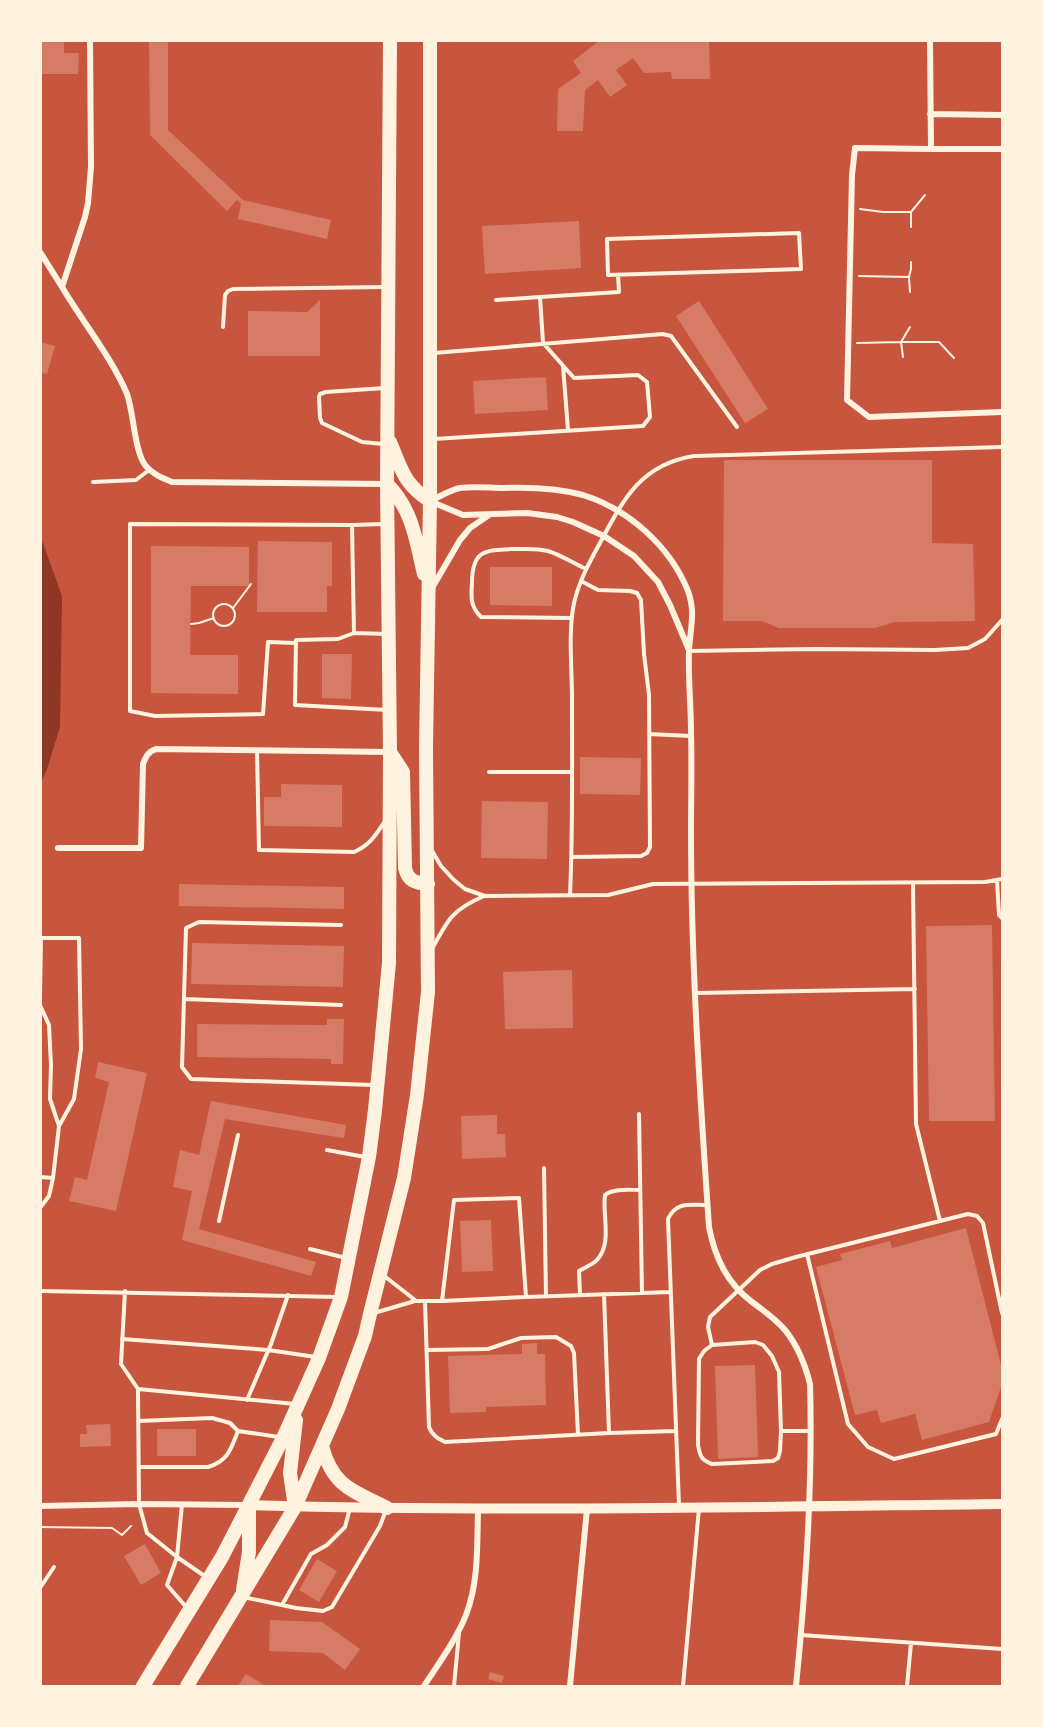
<svg xmlns="http://www.w3.org/2000/svg" width="1043" height="1727" font-family="Arial,sans-serif">
  <style>
    .water { fill: #8f3625 }
    .building { fill: #d67c66 }
    .lines { fill: none; stroke-linecap: round; stroke-linejoin: round }
    .path { stroke: #fff3e0; stroke-width: 2 }
    .service { stroke: #fff3e0; stroke-width: 4 }
    .minor { stroke: #fff3e0; stroke-width: 6 }
    .tertiary { stroke: #fff3e0; stroke-width: 10 }
    .trunk { stroke: #fff3e0; stroke-width: 14 }
  </style>
  <rect width="100%" height="100%" fill="#c8553d"/>
  <path class="water" d="M40 535 62 596 60 727 47 769 41 783Z"/>
  <path class="building" d="M40 40H64V53H79L78 74H40Z
    M149 40H168V130L243 200 331 220 327 239 238 219 241 204 237 200 227 211 150 135Z
    M600 40H709L710 79H672L671 72 644 73 633 58 616 70 627 85 610 97 598 80 585 90 583 131H557L558 89 581 73 573 61Z
    M579 221 581 268 485 274 482 226Z
    M320 300V356H248V311L307 312Z
    M699 301 768 409 745 423 676 316Z
    M40 342 55 346 47 374 40 373Z
    M546 377 548 410 475 414 473 381Z
    M724 460H932V543L973 544 975 621 895 622 875 628H779L762 621H723Z
    M258 541 332 542V586H327V612H257Z
    M151 546 249 547V586H191L190 655H238V694L151 693Z
    M490 567H552V606L490 605Z
    M322 654H352L351 699 322 698Z
    M580 757 641 758 640 795 580 794Z
    M281 784 342 785V827L264 826V797H281Z
    M482 801 548 802 547 859 481 858Z
    M179 884 344 887V909L179 906Z
    M992 925 995 1121H929L926 926Z
    M192 943 344 946 343 987 191 984Z
    M572 970 573 1028 505 1029 503 972Z
    M327 1019H344L343 1064H331V1059L197 1057V1024L327 1025Z
    M98 1062 147 1073 116 1211 69 1201 75 1177 87 1180 109 1082 95 1078Z
    M211 1101 346 1125 344 1138 225 1119 199 1229 316 1262 311 1276 182 1240 192 1191 173 1187 180 1150 199 1155Z
    M497 1115V1134H505L506 1157 462 1159 461 1116Z
    M491 1220 493 1271 462 1272 460 1221Z
    M966 1228 1002 1369V1384L989 1422 922 1440 915 1414 881 1423 877 1410 855 1415 816 1267 842 1260 840 1254 890 1241 892 1248Z
    M537 1343V1354H545L546 1405 486 1407V1412L450 1413 448 1356 522 1354V1344Z
    M755 1365 758 1457 718 1459 715 1366Z
    M110 1424 111 1446 80 1447V1434H87L86 1425Z
    M157 1429H196V1456H157Z
    M145 1544 161 1573 141 1585 124 1556Z
    M317 1559 337 1571 319 1602 299 1590Z
    M270 1620 322 1622 360 1649 345 1670 323 1653 269 1651Z
    M490 1672 504 1676 502 1683 488 1679Z
    M246 1674 266 1686H238Z"/>
  <g class="lines">
    <path class="path" d="M860 209 883 212H911L925 195
      M911 227V212
      M859 276 909 277 911 269V262
      M909 277 910 292
      M857 343 901 342 910 327
      M903 357 901 342H939L954 358
      M213 615a11 11 0 1 1 22 0a11 11 0 1 1-22 0Z
      M233 608 251 584
      M191 624 199 623 214 618
      M40 1527 112 1528 122 1535 131 1526"/>
    <path class="service" d="M799 233 801 269 608 275 607 239Z
      M496 300 540 297
      M223 327 225 295 228 291 233 289 386 287
      M434 353 663 334 671 336 737 427
      M563 366 568 430
      M434 439 643 426 650 417 647 382 638 375 574 378 543 343 540 297 619 292 618 275
      M383 444 362 442 322 423 320 418 319 397 320 394 326 392 385 388
      M93 482 136 480 149 470
      M384 524 352 525 354 633 387 634
      M572 618 481 617C470 606 471 597 472 583 472 549 486 550 515 549 525 549 537 548 548 551 561 555 573 563 586 569
      M354 633 338 639 296 640 295 705 387 710
      M296 643 268 642 263 714 155 716 130 711V524L352 525
      M689 651 815 649 935 650 968 648 985 639 1002 620
      M649 734 691 736
      M257 750 259 850 354 852C370 845 375 836 385 821
      M489 772H572
      M431 849 441 866 454 880 465 889 485 896 608 895 653 884 985 882 1002 879
      M572 857 641 856 647 853 650 847 649 695 644 654 641 600 637 593 630 591 598 590 581 581
      M997 880 999 915 1002 918
      M913 883 916 1124 940 1221
      M570 895C573 830 572 764 572 699 572 669 568 632 574 603 579 581 590 561 601 541 624 498 642 464 694 456L1002 447
      M341 925 199 922 186 928 182 1067 191 1079 374 1085
      M432 949C448 919 452 910 484 896
      M695 993 915 989
      M40 997 41 938H79L81 1049 74 1099 59 1126 53 1178 49 1196 40 1208
      M184 999 341 1005
      M40 1005 49 1025 51 1065 50 1099 59 1126
      M639 1114 642 1293
      M327 1150 365 1157
      M544 1168 546 1296
      M40 1177 53 1178
      M219 1221 238 1135
      M310 1249 346 1258
      M807 1254 848 1424 868 1447 894 1459 996 1434 1002 1419
      M383 1275 415 1300
      M40 1291 338 1297
      M125 1291 121 1364 138 1389 295 1404
      M604 1294 609 1433 676 1431
      M580 1295 579 1271C584 1268 591 1265 596 1261 613 1245 602 1215 605 1195 614 1188 629 1190 640 1190
      M526 1297 671 1292
      M425 1301 429 1427C432 1435 437 1438 445 1442L609 1433
      M374 1313 415 1301H442L526 1297 519 1198 454 1200 442 1301
      M122 1339 268 1350 316 1357
      M712 1345 704 1351 699 1359 698 1445C700 1456 701 1460 712 1464L773 1461 778 1458 780 1451 781 1431 779 1372 772 1356 763 1345 755 1342 712 1345 708 1327 710 1317 760 1270 772 1264 796 1257 968 1214 977 1216 983 1223 1002 1313
      M427 1350 488 1349 521 1338 556 1337 571 1346 574 1353 578 1435
      M138 1389 139 1504 147 1533 177 1557 206 1577
      M247 1400 271 1344 288 1295
      M138 1421 212 1418 230 1423 238 1431 279 1437
      M781 1431H810
      M139 1467H208C228 1461 231 1449 238 1431
      M182 1504 177 1557 167 1585 187 1608
      M679 1505 668 1219C676 1201 690 1205 707 1205
      M40 1588 54 1567
      M243 1597 296 1608 323 1611 332 1607 380 1526 386 1510
      M282 1605 311 1554 327 1545 345 1527 350 1508
      M801 1635 1002 1649
      M454 1686 459 1633
      M683 1686 699 1508
      M907 1686 911 1643"/>
    <path class="minor" d="M930 40 931 149 855 148 852 175 847 400 869 417 1002 412
      M930 114 1002 115
      M931 149H1002
      M40 252 62 287 85 217 88 203 91 167 90 40
      M62 287C82 321 112 358 127 394 134 414 134 449 145 465 152 474 162 478 172 482L387 484
      M430 501C439 497 450 490 460 488 474 486 490 488 503 488 530 487 557 488 583 495 628 509 670 546 688 591 696 613 690 629 689 651 688 678 691 705 691 732 692 765 691 798 691 831 691 963 700 1095 709 1227 715 1258 727 1283 752 1302 764 1311 775 1318 785 1330 798 1346 805 1364 810 1384 813 1484 806 1587 796 1686
      M432 502 463 515 527 513 557 517 573 522 604 536 634 556 658 582 670 605 689 650
      M432 588 460 540 470 528 489 515
      M58 848H141L143 764C146 756 148 752 156 749L390 752
      M40 1506 139 1504 247 1505
      M424 1686C439 1663 456 1640 466 1615 479 1581 477 1544 478 1509
      M570 1686 587 1509"/>
    <path class="tertiary" d="M249 1505C500 1512 751 1507 1002 1504"/>
    <path class="trunk" d="M390 442C402 470 403 483 430 501
      M387 484C413 510 416 541 424 574
      M390 752 403 772 405 868C408 881 415 883 428 884
      M322 1446C333 1487 352 1490 387 1508
      M295 1507 290 1473 296 1420
      M243 1590 249 1552V1507
      M143 1686 222 1557 283 1438 319 1358 341 1297 369 1157 375 1110 389 963 390 752 387 484 390 40
      M187 1686 295 1507 338 1409 365 1336 370 1314 404 1178 417 1095 428 992 426 748 430 501V40"/>
  </g>
  <rect width="1043" height="1727" fill="none" stroke="#fff3e0" stroke-width="84"/>
</svg>
